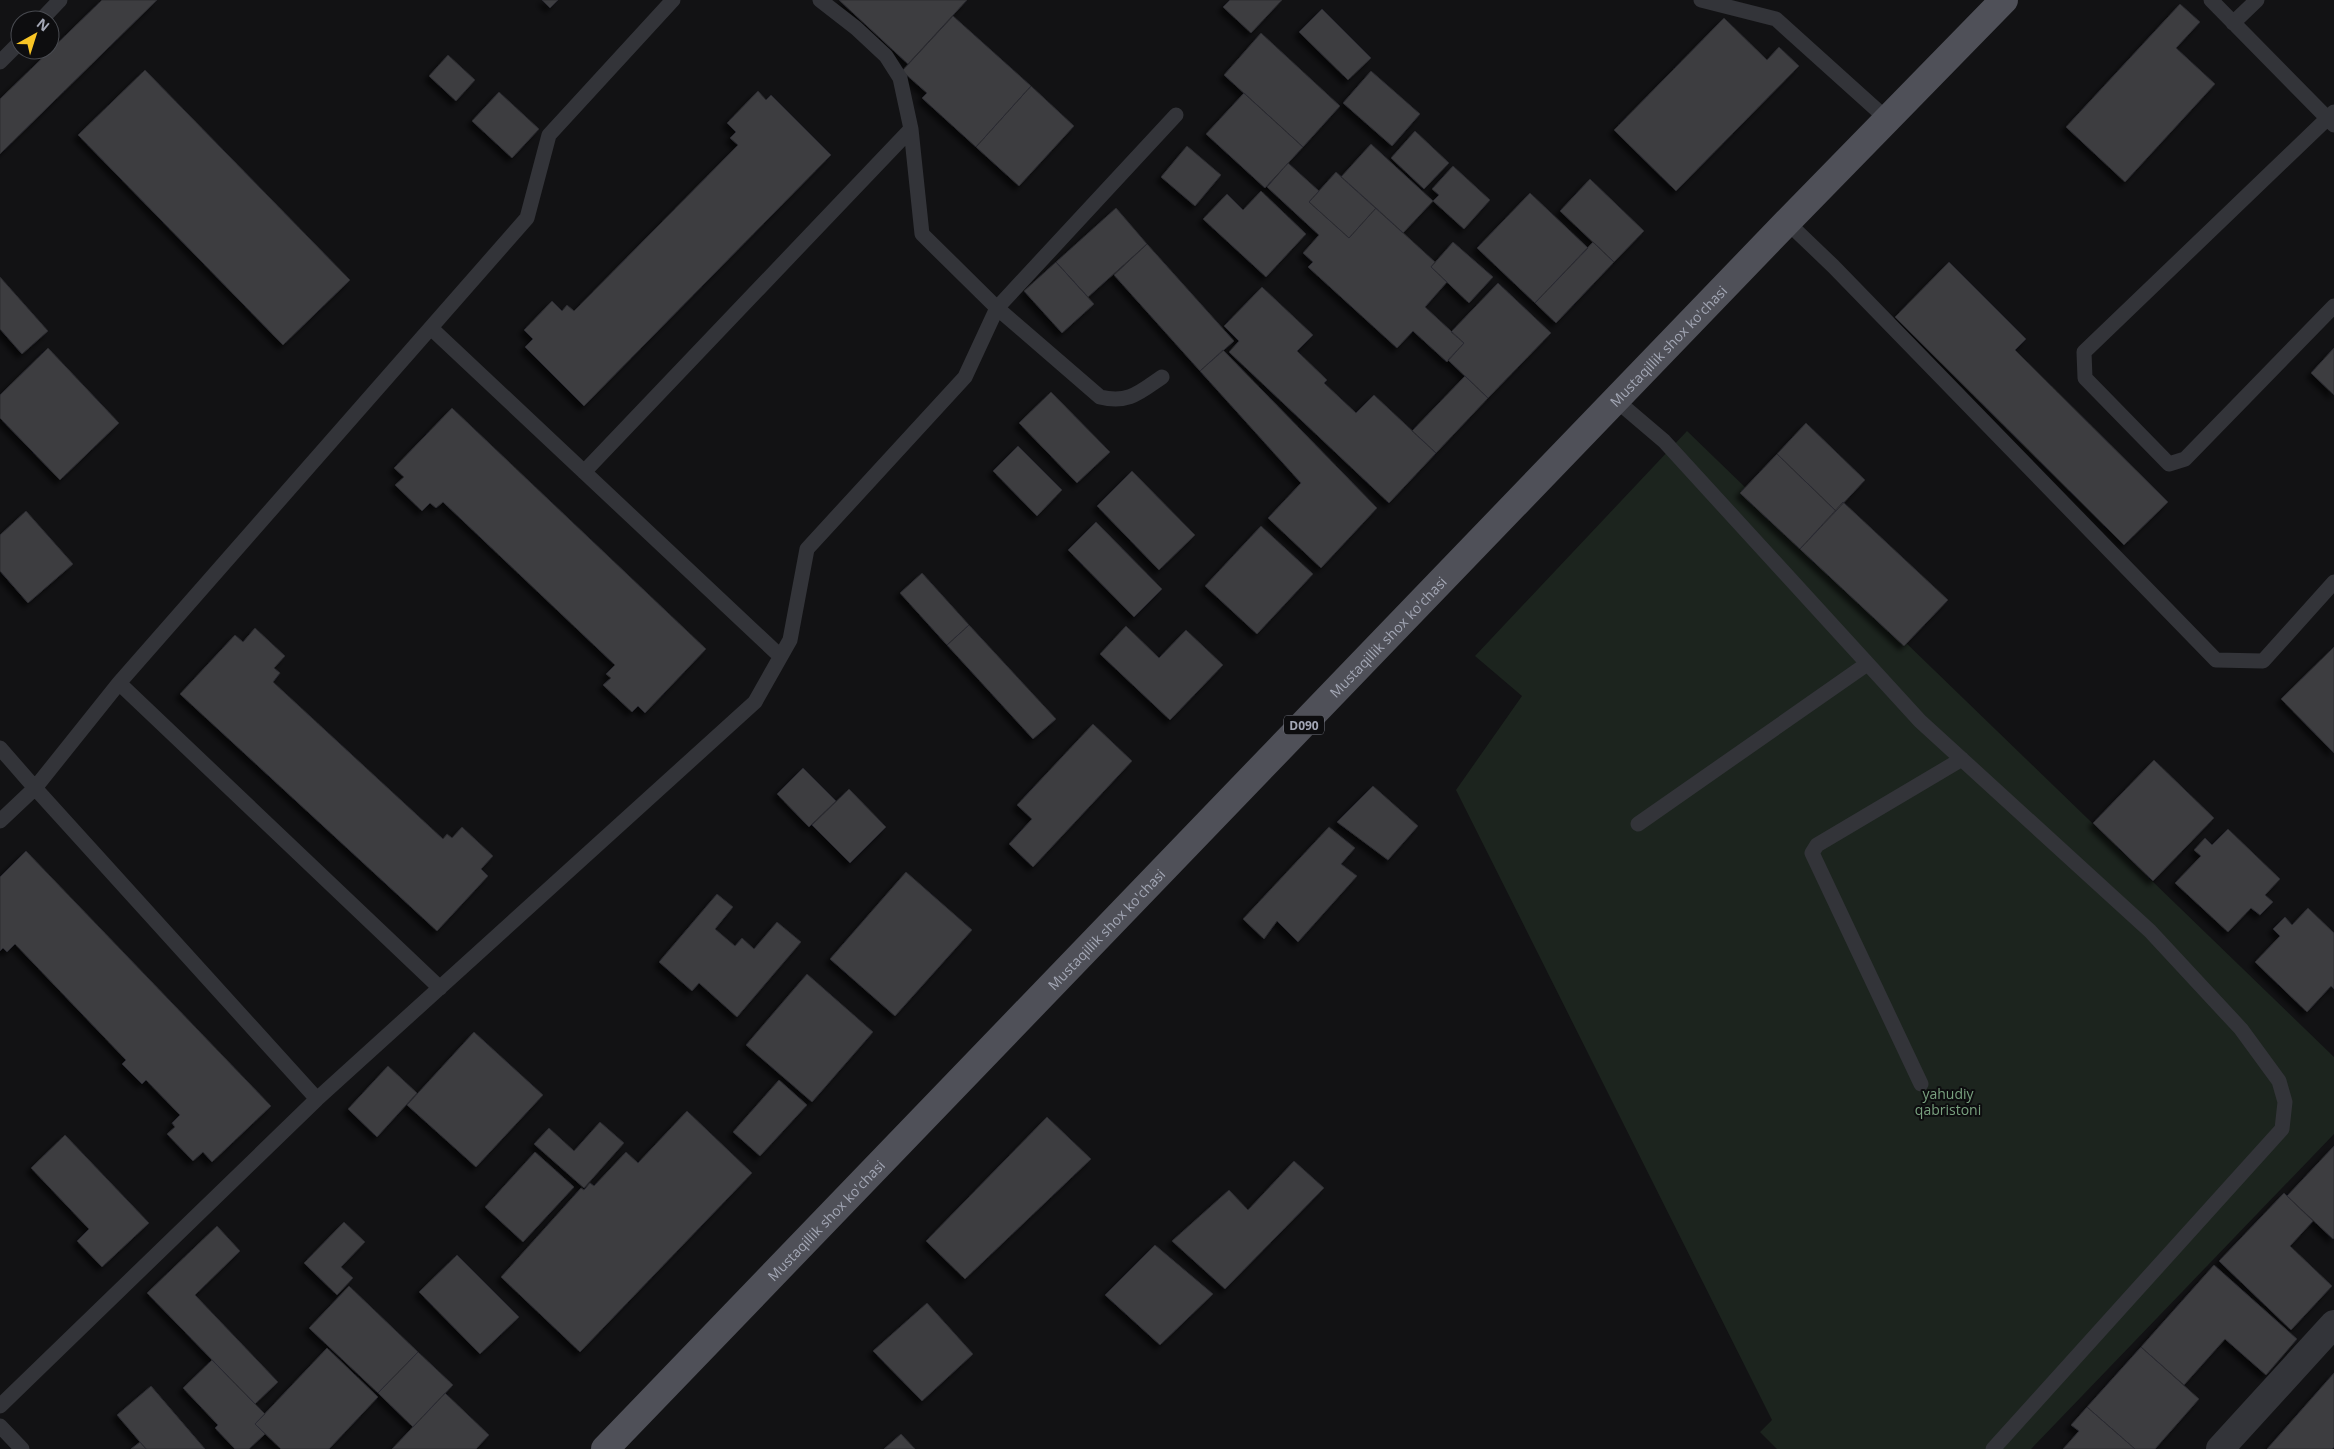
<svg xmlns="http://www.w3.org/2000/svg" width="2334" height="1449" font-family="'Open Sans',sans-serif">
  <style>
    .green { fill: #1c241e }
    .building { fill: #3c3c41; stroke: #2c2c30; filter: url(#shadow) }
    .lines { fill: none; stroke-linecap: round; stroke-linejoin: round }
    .service { stroke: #333439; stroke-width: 15 }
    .minor { stroke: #333439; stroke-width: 28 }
    .primary { stroke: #4f5058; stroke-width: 28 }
    .labels { text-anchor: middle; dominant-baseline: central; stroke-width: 4; stroke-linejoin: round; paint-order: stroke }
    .shield { fill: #0d0d0f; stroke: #767983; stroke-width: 1 }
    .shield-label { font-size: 12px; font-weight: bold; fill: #a3a7b5 }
    .street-label { font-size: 14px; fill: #a3a7b5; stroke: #0d0d0f }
    .park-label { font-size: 14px; fill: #79a17f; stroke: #0d0d0f }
  </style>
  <defs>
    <filter id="shadow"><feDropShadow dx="-4.5" dy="4.5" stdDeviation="2.5" flood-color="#0009"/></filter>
  </defs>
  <rect width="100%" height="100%" fill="#121214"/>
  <path class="green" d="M1687 431 2334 1057V1134L2031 1449H1777L1760 1432 1772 1420 1456 790 1522 696 1475 656Z"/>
  <path class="building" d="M102 0H157L0 154V99Z
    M542 0H558L550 8Z
    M839 0H967L908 64Z
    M1230 0H1282L1251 33 1223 7Z
    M2180 4 2200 22 2176 48 2215 84 2125 182 2066 127Z
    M1322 9 1371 58 1348 80 1299 32Z
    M953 16 1031 86 976 147 922 98 927 93 902 71Z
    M1724 18 1767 60 1779 47 1799 66 1676 191 1614 130Z
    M1261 33 1340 106 1303 147 1224 75Z
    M448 55 475 80 456 101 429 76Z
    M145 70 350 280 283 345 78 135Z
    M1371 71 1420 114 1392 146 1343 103Z
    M1031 86 1074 126 1019 186 976 147Z
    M758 91 766 100 771 95 831 155 584 406 525 347 533 339 524 330 552 301 562 311 567 305 574 311 738 145 730 138 736 132 727 123Z
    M499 92 539 129 512 158 472 121Z
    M1244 93 1303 147 1265 188 1206 134Z
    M1415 131 1449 163 1424 189 1391 158Z
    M1371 144 1433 201 1403 233 1341 177Z
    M1187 146 1221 175 1195 206 1161 177Z
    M1288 163 1319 191 1309 202 1349 238 1376 208 1435 262 1431 267 1447 282 1425 307 1464 343 1447 362 1413 331 1397 348 1308 267 1313 262 1303 253 1319 235 1267 187Z
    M1453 166 1490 200 1464 229 1433 201 1439 195 1432 189Z
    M1336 172 1376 208 1349 238 1309 202Z
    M1590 179 1644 231 1614 262 1560 211Z
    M1261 191 1306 234 1266 277 1203 219 1227 194 1243 210Z
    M1530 193 1588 248 1535 303 1477 248Z
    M1116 208 1147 244 1088 297 1056 262Z
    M1453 242 1493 277 1469 303 1431 267Z
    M1593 242 1614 262 1556 323 1535 303Z
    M1147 244 1234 341 1200 371 1114 275Z
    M1056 262 1094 304 1062 333 1024 291Z
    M1949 262 2026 339 2015 350 2168 502 2124 545 1895 317Z
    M0 277 48 331 22 354 0 329Z
    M1498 283 1551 333 1488 398 1448 360 1464 343 1451 332Z
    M1262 287 1313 335 1297 351 1327 380 1324 383 1356 413 1374 395 1436 453 1389 503 1229 352 1239 341 1224 326Z
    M48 348 119 423 60 480 0 418V395Z
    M2334 348V395L2311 373Z
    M1223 350 1377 508 1321 568 1268 518 1301 483 1200 371Z
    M1465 376 1488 398 1436 453 1412 431Z
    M1051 392 1110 452 1077 483 1019 423Z
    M452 408 706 649 645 713 638 706 632 712 603 685 611 678 606 674 615 665 443 502 436 508 430 503 422 511 395 485 404 477 394 468Z
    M1806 423 1865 480 1836 511 1777 454Z
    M1018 446 1062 490 1037 516 993 471Z
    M1777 454 1836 511 1800 549 1740 493Z
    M1132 471 1195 535 1159 570 1097 506Z
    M1843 502 1948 600 1904 646 1800 549Z
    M26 511 73 564 28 603 0 571V535Z
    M1096 522 1162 589 1134 617 1068 550Z
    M1261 526 1313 574 1257 634 1205 586Z
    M922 573 969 625 947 645 900 593Z
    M969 625 1056 719 1033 739 947 645Z
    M1126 626 1159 658 1186 630 1223 665 1170 720 1100 654Z
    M255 628 285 656 274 668 280 673 273 682 443 839 447 834 452 838 462 827 493 856 481 869 488 876 437 931 180 694 235 635 243 642Z
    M2334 647V753L2281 699Z
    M1093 724 1132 761 1033 867 1009 844 1032 819 1017 805Z
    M2154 760 2214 818 2153 881 2093 823Z
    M803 768 836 801 809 827 777 794Z
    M1373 786 1418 826 1388 860 1337 822Z
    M849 789 886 827 850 863 812 825Z
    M1329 827 1355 848 1341 864 1357 876 1298 942 1277 921 1264 939 1243 919Z
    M2228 829 2280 879 2265 895 2273 902 2260 915 2251 908 2228 932 2175 883 2201 856 2194 850 2205 838 2212 845Z
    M26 851 271 1106 212 1162 203 1152 193 1161 167 1134 175 1127 172 1123 180 1115 146 1080 142 1084 122 1064 126 1060 15 944 7 952 3 948 0 951V877Z
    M906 872 972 930 895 1016 830 959Z
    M717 894 733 907 715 929 735 946 742 938 754 949 777 922 801 942 737 1017 699 983 692 991 659 962Z
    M2308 908 2334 933V989L2331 986 2307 1012 2255 962 2280 936 2273 929 2285 917 2292 925Z
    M807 974 873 1032 812 1102 746 1045Z
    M474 1032 543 1095 476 1167 407 1105Z
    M388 1066 417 1093 377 1137 348 1109Z
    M779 1080 807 1105 760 1156 733 1132Z
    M687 1111 752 1173 580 1352 501 1277 581 1188 584 1190 590 1183 594 1186 626 1152 638 1163Z
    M1047 1117 1091 1159 965 1279 926 1241Z
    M600 1122 624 1143 584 1188 534 1144 549 1128 574 1151Z
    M65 1135 149 1223 102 1267 77 1241 89 1229 31 1168Z
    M2334 1146V1238L2333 1239 2287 1196Z
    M535 1152 574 1187 523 1242 485 1207Z
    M1294 1161 1324 1188 1225 1289 1172 1241 1229 1190 1248 1210Z
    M2284 1193 2313 1221 2290 1246 2332 1286 2291 1330 2219 1261Z
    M344 1222 365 1242 341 1267 353 1278 337 1295 304 1263Z
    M217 1226 240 1251 195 1295 278 1382 255 1404 147 1293Z
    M1155 1245 1213 1294 1160 1345 1105 1295Z
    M457 1255 519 1317 480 1354 419 1292Z
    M2214 1265 2297 1339 2266 1375 2225 1339 2184 1385 2141 1347Z
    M349 1286 418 1352 378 1393 309 1328Z
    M927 1303 973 1354 922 1401 873 1351Z
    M2141 1347 2199 1399 2155 1449H2135L2087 1407Z
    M327 1348 378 1397 329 1449H281L255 1424Z
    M418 1352 453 1385 413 1427 378 1393Z
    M212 1360 265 1414 255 1424 265 1434 249 1449H235L215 1428 218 1425 183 1388Z
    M2334 1373V1447L2332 1449H2267Z
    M151 1386 205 1449H146L117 1415Z
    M445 1393 489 1435 476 1449H392Z
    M2087 1407 2135 1449H2063L2079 1431 2071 1425Z
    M901 1434 915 1449H884Z
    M140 1442 146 1449H131Z"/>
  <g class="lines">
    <path class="service" d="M1701 0 1776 19 1888 120
      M2211 0 2334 125
      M41 20 60 0
      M2233 23 2257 0
      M0 62 20 42
      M2334 112 2084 352 2085 378 2169 464 2185 459 2334 306
      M1787 222 1833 266 2216 660 2263 661 2334 582
      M432 329 780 656
      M1162 377C1140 392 1129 404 1100 397L997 308 1176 115
      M1617 401 1664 441 1920 721 2150 931 2241 1029 2279 1081 2285 1102 2282 1129 1993 1449
      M584 472 911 129
      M119 683 440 988
      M0 748 35 788 317 1099
      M0 821 35 788 119 683 527 218 549 135 673 0
      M1638 824 1867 664
      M1921 1084 1812 853 1817 845 1962 759
      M0 1406 317 1099 755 702 790 640 807 549 965 377 997 308 922 234 911 129 900 78 886 56 856 28 820 0
      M0 1426 22 1449"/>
    <path class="minor" d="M2220 1449 2334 1324"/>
    <path class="primary" id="s1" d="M605 1449 1787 222 2004 0"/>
  </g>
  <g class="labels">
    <rect class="shield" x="1284" y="715.5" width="40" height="19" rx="4"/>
    <g class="shield-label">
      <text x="1304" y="725">D090</text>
    </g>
    <g class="street-label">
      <text stroke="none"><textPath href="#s1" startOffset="1532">Mustaqillik shox ko'chasi</textPath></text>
      <text stroke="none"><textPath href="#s1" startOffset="1128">Mustaqillik shox ko'chasi</textPath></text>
      <text stroke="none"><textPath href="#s1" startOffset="722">Mustaqillik shox ko'chasi</textPath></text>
      <text stroke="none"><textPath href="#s1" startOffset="318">Mustaqillik shox ko'chasi</textPath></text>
    </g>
    <g class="park-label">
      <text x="1948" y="1093">yahudiy<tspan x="1948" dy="16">qabristoni</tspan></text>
    </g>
  </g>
  <g transform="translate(35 35) rotate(39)"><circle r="24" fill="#0d0d0f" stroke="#494b51"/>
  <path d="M0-4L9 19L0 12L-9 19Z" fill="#f9c525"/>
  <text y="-8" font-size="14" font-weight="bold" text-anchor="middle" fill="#a3a7b5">N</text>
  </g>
</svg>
